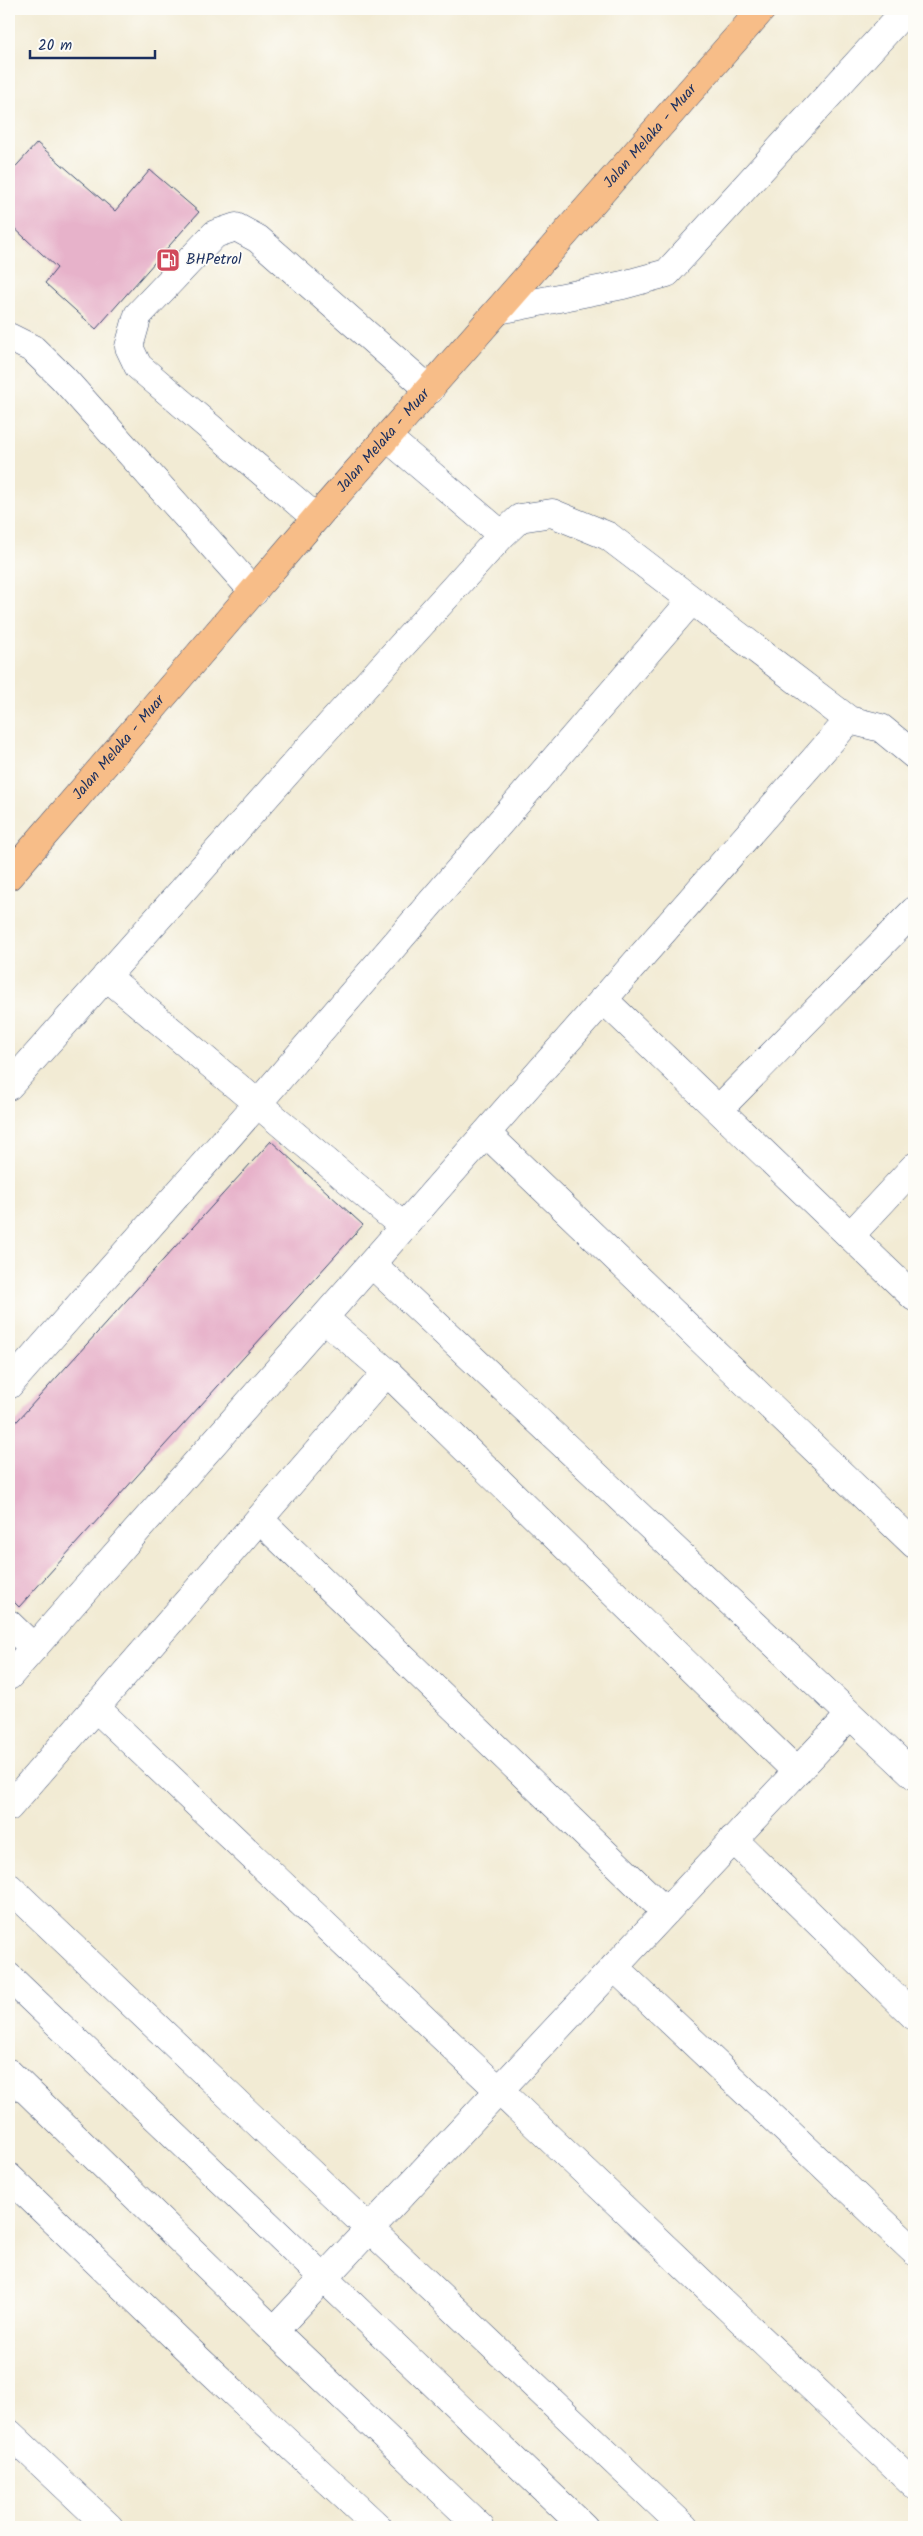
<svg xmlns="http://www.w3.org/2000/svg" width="923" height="2536" font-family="Kalam,sans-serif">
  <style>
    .building { fill: #e7b2ca }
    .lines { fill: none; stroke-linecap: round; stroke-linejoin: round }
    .minor-casing { stroke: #3b4b70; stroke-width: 29 }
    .major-casing { stroke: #3b4b70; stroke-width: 29 }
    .minor { stroke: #fff; stroke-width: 28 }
    .major { stroke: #f7bd88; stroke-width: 28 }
    .labels { text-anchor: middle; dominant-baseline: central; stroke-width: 4; stroke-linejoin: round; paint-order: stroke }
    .street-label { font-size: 15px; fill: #1b2f5e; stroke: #fdfcf7 }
    .poi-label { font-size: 15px; fill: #1b2f5e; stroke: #fdfcf7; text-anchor: start }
  </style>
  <rect width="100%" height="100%" fill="#fdfcf7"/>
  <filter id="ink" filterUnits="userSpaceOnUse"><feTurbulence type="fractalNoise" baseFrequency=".02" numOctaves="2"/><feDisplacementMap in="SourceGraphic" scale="10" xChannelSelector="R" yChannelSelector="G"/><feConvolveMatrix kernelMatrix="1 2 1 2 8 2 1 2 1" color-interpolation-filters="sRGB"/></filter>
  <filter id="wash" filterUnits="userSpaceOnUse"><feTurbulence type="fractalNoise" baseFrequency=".0096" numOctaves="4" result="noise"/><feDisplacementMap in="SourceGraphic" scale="20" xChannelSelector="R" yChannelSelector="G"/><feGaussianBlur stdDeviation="1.12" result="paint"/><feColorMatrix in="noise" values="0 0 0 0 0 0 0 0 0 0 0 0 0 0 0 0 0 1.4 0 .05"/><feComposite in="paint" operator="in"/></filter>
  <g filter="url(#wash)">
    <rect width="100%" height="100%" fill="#f2ebd4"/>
    <g id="blocks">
      <path class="building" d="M37 143 115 211 150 170 199 212 96 329 45 283 57 268 9 223V174Z
        M271 1141 363 1225 19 1607 9 1597V1430Z"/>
    </g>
  </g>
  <g filter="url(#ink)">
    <use href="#blocks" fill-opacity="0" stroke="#3b4b70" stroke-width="1"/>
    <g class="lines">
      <g class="minor-casing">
        <path id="minor" d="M499 310 623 285 667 273 907 9
          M9 337 33 349 63 378 254 592
          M388 438 502 535
          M316 518 138 366 129 347 138 315 215 234 236 227 258 239 430 390
          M106 976 404 1227
          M603 999 914 1297
          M9 1086 308 749 502 535 520 518 552 513 608 536 849 720 881 728 914 755
          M719 1109 914 911
          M486 1133 914 1544
          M850 1236 914 1167
          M372 1264 914 1775
          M325 1319 387 1372 797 1772
          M9 1385 258 1103 692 600
          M259 1519 666 1912
          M9 1624 34 1648
          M9 1676 849 720
          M95 1707 914 2484
          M9 1807 387 1372
          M733 1839 914 2016
          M9 1887 684 2527
          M614 1967 914 2251
          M9 1977 584 2527
          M9 2073 274 2331 480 2527
          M9 2177 199 2360 378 2527
          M274 2331 850 1715
          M9 2433 109 2527"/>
      </g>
      <g class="major-casing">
        <g id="major">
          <path id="s1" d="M9 876 316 518 762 9"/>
        </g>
      </g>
      <use href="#minor" class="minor"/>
      <use href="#major" class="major"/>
    </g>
  </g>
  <defs>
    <g id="fuel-square" transform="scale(1.25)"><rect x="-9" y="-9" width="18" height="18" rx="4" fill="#d1495b" stroke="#fdfcf7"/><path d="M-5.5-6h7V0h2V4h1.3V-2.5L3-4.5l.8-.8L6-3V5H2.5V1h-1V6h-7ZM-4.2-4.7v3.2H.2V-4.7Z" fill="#fff"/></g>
  </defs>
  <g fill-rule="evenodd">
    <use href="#fuel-square" x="168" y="260"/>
  </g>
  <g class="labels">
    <g class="street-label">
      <text stroke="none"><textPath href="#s1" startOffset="979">Jalan Melaka - Muar</textPath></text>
      <text stroke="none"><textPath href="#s1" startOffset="574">Jalan Melaka - Muar</textPath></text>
      <text stroke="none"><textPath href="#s1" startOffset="169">Jalan Melaka - Muar</textPath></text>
    </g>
    <g class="poi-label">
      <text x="186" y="260">BHPetrol</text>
    </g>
  </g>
  <rect width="923" height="2536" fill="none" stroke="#fdfcf7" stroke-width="30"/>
  <path d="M30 50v8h125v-8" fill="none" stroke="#1b2f5e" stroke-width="2.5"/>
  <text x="38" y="50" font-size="15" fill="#1b2f5e" stroke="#fdfcf7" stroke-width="4" paint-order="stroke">20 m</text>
</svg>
